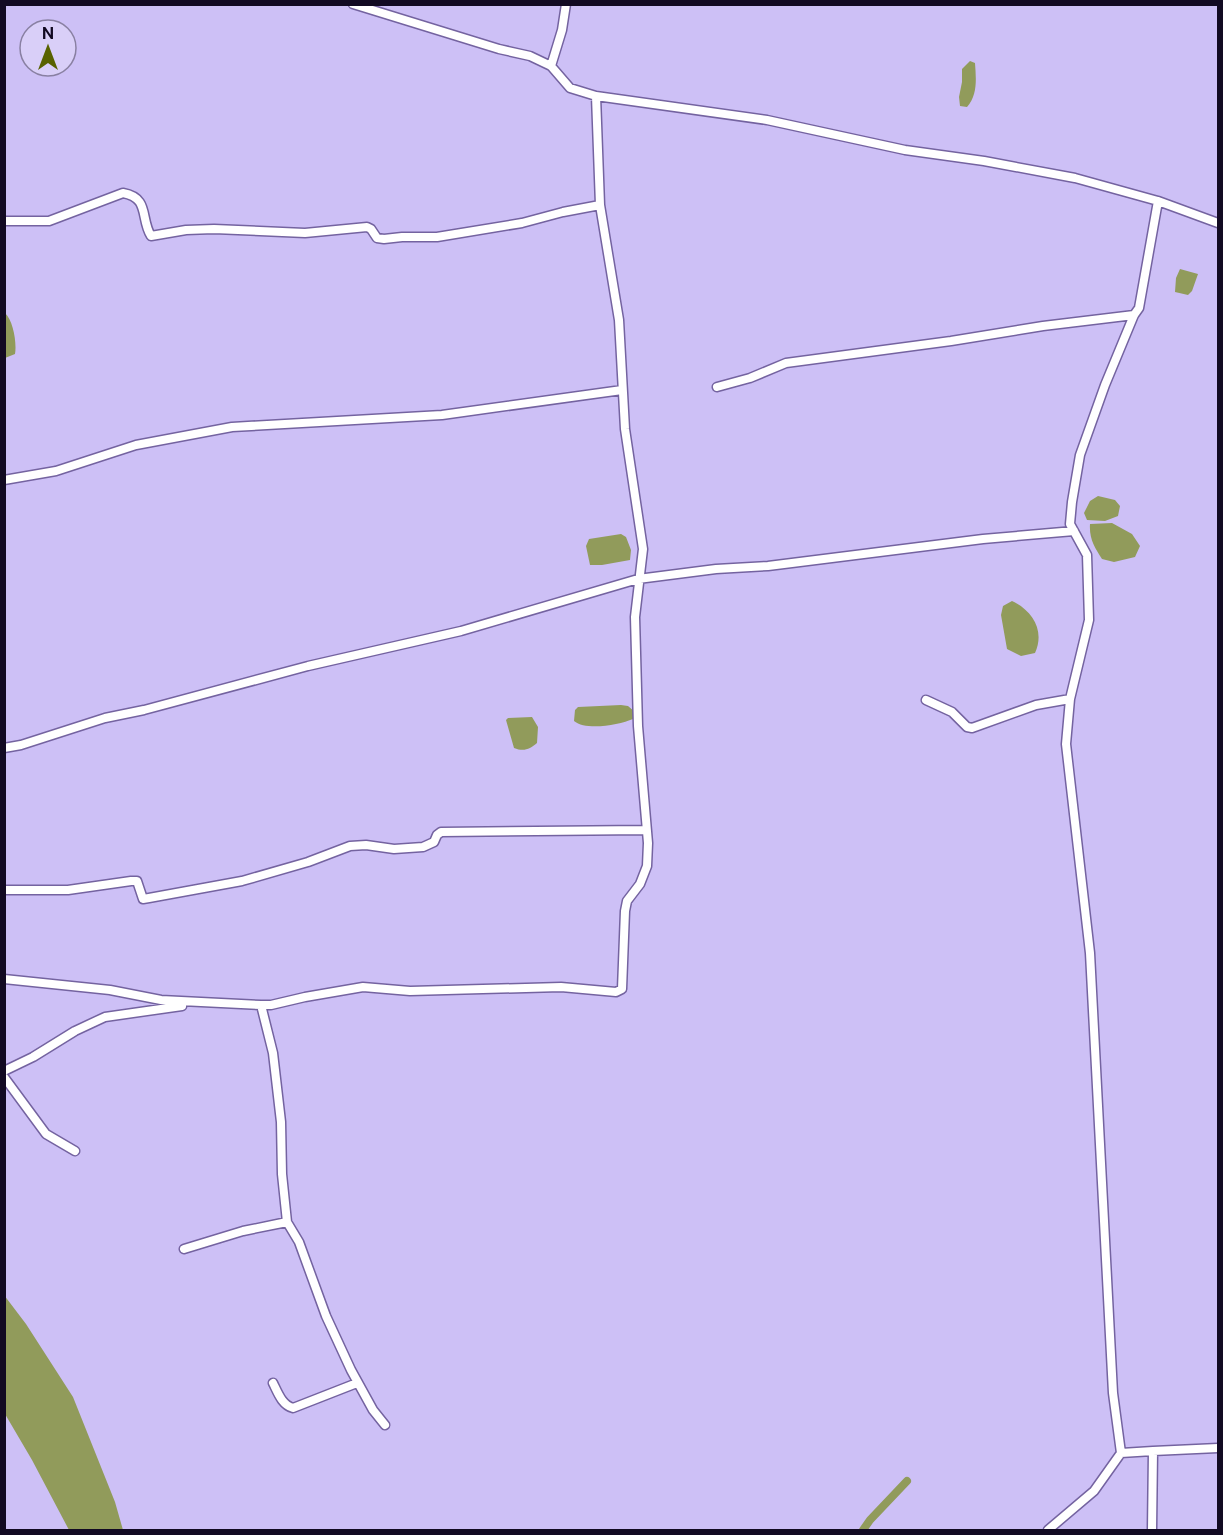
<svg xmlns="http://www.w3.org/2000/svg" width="1223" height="1535" font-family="'Public Sans',sans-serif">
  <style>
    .water { fill: #919b5b }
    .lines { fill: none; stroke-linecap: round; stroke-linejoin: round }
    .canal { stroke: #919b5b; stroke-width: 8 }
    .minor-casing { stroke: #7463a0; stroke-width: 11 }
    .minor { stroke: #fff; stroke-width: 8 }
  </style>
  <rect width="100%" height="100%" fill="#cdc0f6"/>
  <path class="water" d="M970 61 975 63C976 78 978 95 967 107L960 106 959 97 962 82V69Z
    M1180 269 1198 274 1192 291 1188 295 1175 292 1176 278Z
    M5 313C13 320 17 343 15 354L5 358Z
    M1098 496 1115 500 1120 506 1118 516 1105 521 1087 520 1084 513 1090 501Z
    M1112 523 1132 534 1140 546 1135 557 1114 562 1102 559C1095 548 1089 539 1090 524Z
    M621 534 626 537 631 550 630 560 602 565H590L586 546 589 539Z
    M1012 601C1033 611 1045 631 1035 653L1021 656 1007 649 1001 615 1003 606Z
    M621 705 628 706 635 712 633 719C619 725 586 731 574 721L575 710 578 707Z
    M532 717 538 727 537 743C530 749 524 752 514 748L506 720 508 718Z
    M4 1295 26 1324 73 1397 115 1502 123 1530H69L32 1460 5 1414Z"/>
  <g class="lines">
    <path class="canal" d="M863 1530 870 1520 907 1481"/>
    <g class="minor-casing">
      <path id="minor" d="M353 4 499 49 530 56 551 66 570 88 596 96 767 120 905 150 984 161 1075 178 1158 201 1218 223
        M551 66 562 30 566 4
        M4 221H49L123 193C150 198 140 218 151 236L186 230 214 229 305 233 367 227 371 229 377 238 384 239 402 237H437L522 223 563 212 600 205
        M717 387 750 378 786 363 951 341 1043 326 1134 315
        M4 480 56 471 136 445 232 427 442 415 622 390
        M926 700 952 712 967 727 972 728 1036 705 1070 699
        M4 748 21 745 105 718 144 710 308 666 461 631 638 579 716 569 768 566 983 539 1074 531
        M4 890H68L131 881H137L143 899 149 898 242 881 308 862 350 846 366 845 394 849 423 847 434 842 437 835 441 832 646 830
        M4 979 110 990 161 1000 261 1005
        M4 1071 33 1057 75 1031 105 1017 182 1006
        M4 1077 46 1134 75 1151
        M184 1249 243 1231 287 1222
        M273 1383C278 1393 282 1405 293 1408L357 1383
        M385 1425 373 1410 351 1370 326 1316 299 1242 287 1222 282 1174 281 1122 273 1053 261 1005H271L305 997 363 987 410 991 561 987 616 992 622 989 625 911 627 901 640 884 647 866 648 843 638 726 635 617 643 549 625 429 619 320 600 205 596 96
        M1121 1453 1153 1451
        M1048 1530 1094 1491 1121 1453 1113 1393 1090 953 1066 744 1070 699 1089 620 1087 555 1070 524 1072 502 1080 455 1105 385 1134 315 1139 308 1158 201
        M1152 1530 1153 1451 1218 1448"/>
    </g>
    <use href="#minor" class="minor"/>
  </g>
  <rect width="1223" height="1535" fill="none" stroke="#120a22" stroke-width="12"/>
  <g transform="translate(48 48)"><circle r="28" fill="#d9cff8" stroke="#8980a2" stroke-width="1.5"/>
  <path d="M0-4.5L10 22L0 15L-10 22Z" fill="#596200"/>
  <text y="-9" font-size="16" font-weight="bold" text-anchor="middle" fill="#120a22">N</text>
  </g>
</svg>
